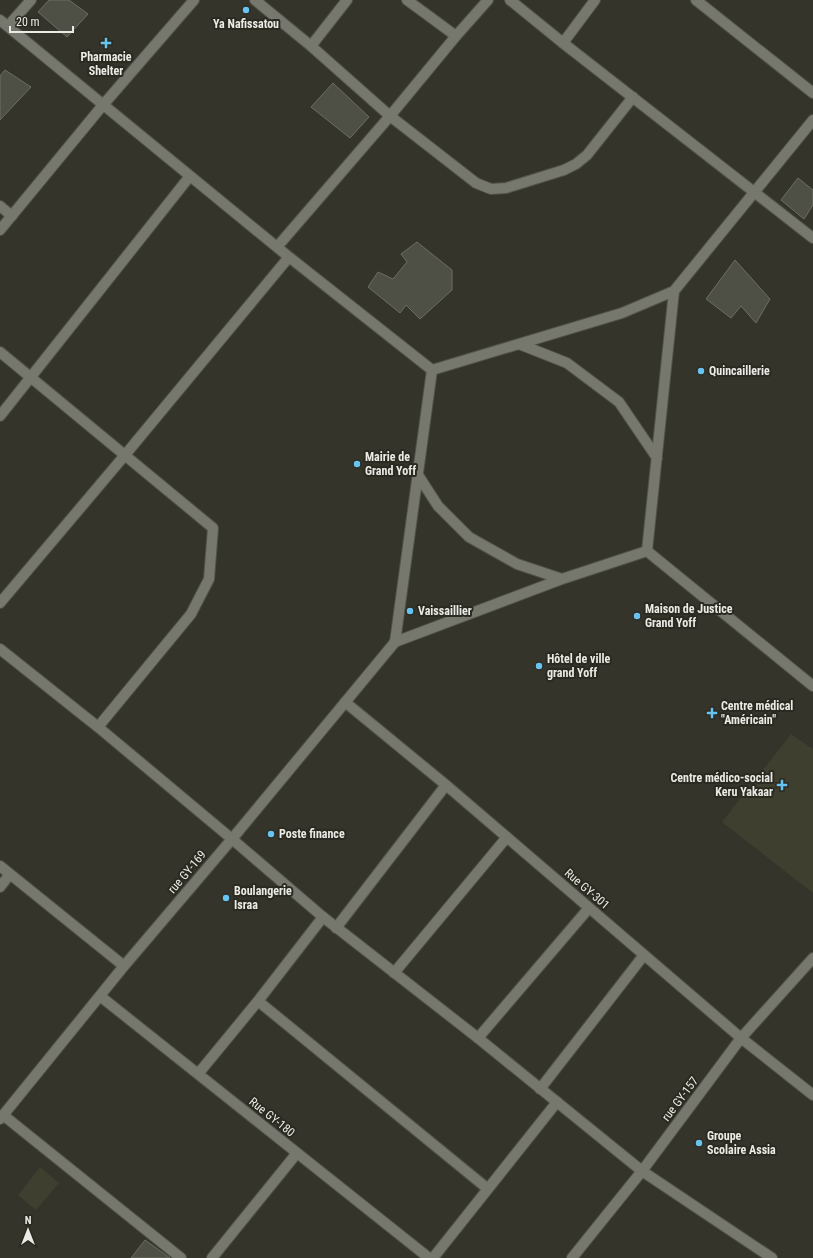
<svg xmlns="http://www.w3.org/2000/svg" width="813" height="1258" font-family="'Roboto Condensed',sans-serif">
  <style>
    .built { fill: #3e3f2f }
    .building { fill: #4f5045; stroke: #6d6e63 }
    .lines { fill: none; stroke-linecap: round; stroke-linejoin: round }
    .minor-casing { stroke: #515249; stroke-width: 12 }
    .tertiary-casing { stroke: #515249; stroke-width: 12 }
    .minor { stroke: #77786d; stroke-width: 10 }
    .tertiary { stroke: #77786d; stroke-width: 10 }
    .poi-dot { fill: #69c3f1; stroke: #2a2a21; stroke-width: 1.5 }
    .labels { text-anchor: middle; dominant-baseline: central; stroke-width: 4; stroke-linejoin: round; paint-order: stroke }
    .poi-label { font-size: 12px; font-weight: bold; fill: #eaebe4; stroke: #2a2a21; text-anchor: start }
    .street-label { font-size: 12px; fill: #eaebe4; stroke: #2a2a21 }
  </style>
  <rect width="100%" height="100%" fill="#34342a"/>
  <path class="built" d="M791 734 813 749V893L722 822Z
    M40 1167 59 1183 36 1210 18 1195Z"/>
  <path class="building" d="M49 0H69L88 14 67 37 38 12Z
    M5 70 31 87 0 120V76Z
    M333 83 369 117 350 138 311 107Z
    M798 178 813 190V205L804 219 781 200Z
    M417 242 452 270V290L420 319 406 305 400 313 368 287 378 272 393 279 407 262 401 254Z
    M735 260 770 299 756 323 741 306 731 318 706 299Z
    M145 1240 170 1258H131Z"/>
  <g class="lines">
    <g class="minor-casing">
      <path id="minor" d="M255 0 311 46 390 116 476 183 491 189 506 188 564 170 576 164 587 155 633 97
        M407 0 456 36
        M510 0 563 43 813 238
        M696 0 813 93
        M0 20 289 257 432 370
        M8 26 31 0
        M563 43 595 0
        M311 46 347 0
        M0 206 12 216
        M0 230 103 105 194 0
        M277 247 390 116 456 36 488 0
        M0 352 213 528 209 579 191 614 98 727
        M0 416 190 176
        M647 551 813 686
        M0 603 125 455 289 257
        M345 702 446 785 741 1038 813 1095
        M0 866 124 966
        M0 887 10 874
        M336 928 446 785
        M394 973 507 837
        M100 996 429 1258
        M258 1001 488 1189
        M478 1038 589 908
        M198 1074 258 1001 323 917
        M540 1089 644 955
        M3 1115 181 1258
        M0 1119 124 966 232 839 395 642
        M212 1258 297 1153
        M433 1258 557 1102
        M572 1258 642 1171 741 1038 813 958"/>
    </g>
    <g class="tertiary-casing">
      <path id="tertiary" d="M674 291 647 551 562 579 395 642 432 370 622 313 674 291 813 120
        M519 344 567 363 619 402 657 458
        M418 475 438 506 469 537 517 564 562 579
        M0 649 98 727 232 839 323 917 478 1038 642 1171 772 1258"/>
    </g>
    <use href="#minor" class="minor"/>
    <use href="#tertiary" class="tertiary"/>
  </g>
  <g class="poi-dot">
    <circle cx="246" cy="10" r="4"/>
    <path d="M104 37h4v4h4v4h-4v4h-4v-4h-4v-4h4z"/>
    <circle cx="701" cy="371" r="4"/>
    <circle cx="357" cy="464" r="4"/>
    <circle cx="410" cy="611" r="4"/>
    <circle cx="637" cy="616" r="4"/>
    <circle cx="539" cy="666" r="4"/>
    <path d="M710 707h4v4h4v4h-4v4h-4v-4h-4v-4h4z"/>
    <path d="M780 779h4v4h4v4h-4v4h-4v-4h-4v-4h4z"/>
    <circle cx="271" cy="834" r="4"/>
    <circle cx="226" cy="898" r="4"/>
    <circle cx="699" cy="1143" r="4"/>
  </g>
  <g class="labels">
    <g class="poi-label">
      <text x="246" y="24" text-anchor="middle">Ya Nafissatou</text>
      <text x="106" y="57" text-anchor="middle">Pharmacie<tspan x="106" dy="14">Shelter</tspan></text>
      <text x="709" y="371">Quincaillerie</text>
      <text x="365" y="457">Mairie de<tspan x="365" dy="14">Grand Yoff</tspan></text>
      <text x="645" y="609">Maison de Justice<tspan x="645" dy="14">Grand Yoff</tspan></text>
      <text x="418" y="611">Vaissaillier</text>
      <text x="547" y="659">Hôtel de ville<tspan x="547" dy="14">grand Yoff</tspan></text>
      <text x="721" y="706">Centre médical<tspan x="721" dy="14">"Américain"</tspan></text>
      <text x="773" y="778" text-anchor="end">Centre médico-social<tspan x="773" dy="14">Keru Yakaar</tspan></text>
      <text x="279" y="834">Poste finance</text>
      <text x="234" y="891">Boulangerie<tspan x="234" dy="14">Israa</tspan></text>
      <text x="707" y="1136">Groupe<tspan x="707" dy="14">Scolaire Assia</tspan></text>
    </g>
    <g class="street-label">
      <text transform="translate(187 872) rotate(-50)">rue GY-169</text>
      <text transform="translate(587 889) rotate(41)">Rue GY-301</text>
      <text transform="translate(680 1099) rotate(-53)">rue GY-157</text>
      <text transform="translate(272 1117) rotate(39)">Rue GY-180</text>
    </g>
  </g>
  <g transform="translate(28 1230)" stroke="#2a2a21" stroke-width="3" paint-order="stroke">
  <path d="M0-3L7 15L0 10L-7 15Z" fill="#eaebe4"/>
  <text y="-6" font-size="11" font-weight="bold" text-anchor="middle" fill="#eaebe4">N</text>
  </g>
  <path d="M10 26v6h63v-6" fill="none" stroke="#eaebe4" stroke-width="2"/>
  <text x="16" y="26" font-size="12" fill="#eaebe4" stroke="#2a2a21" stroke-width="3" paint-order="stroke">20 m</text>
</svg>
